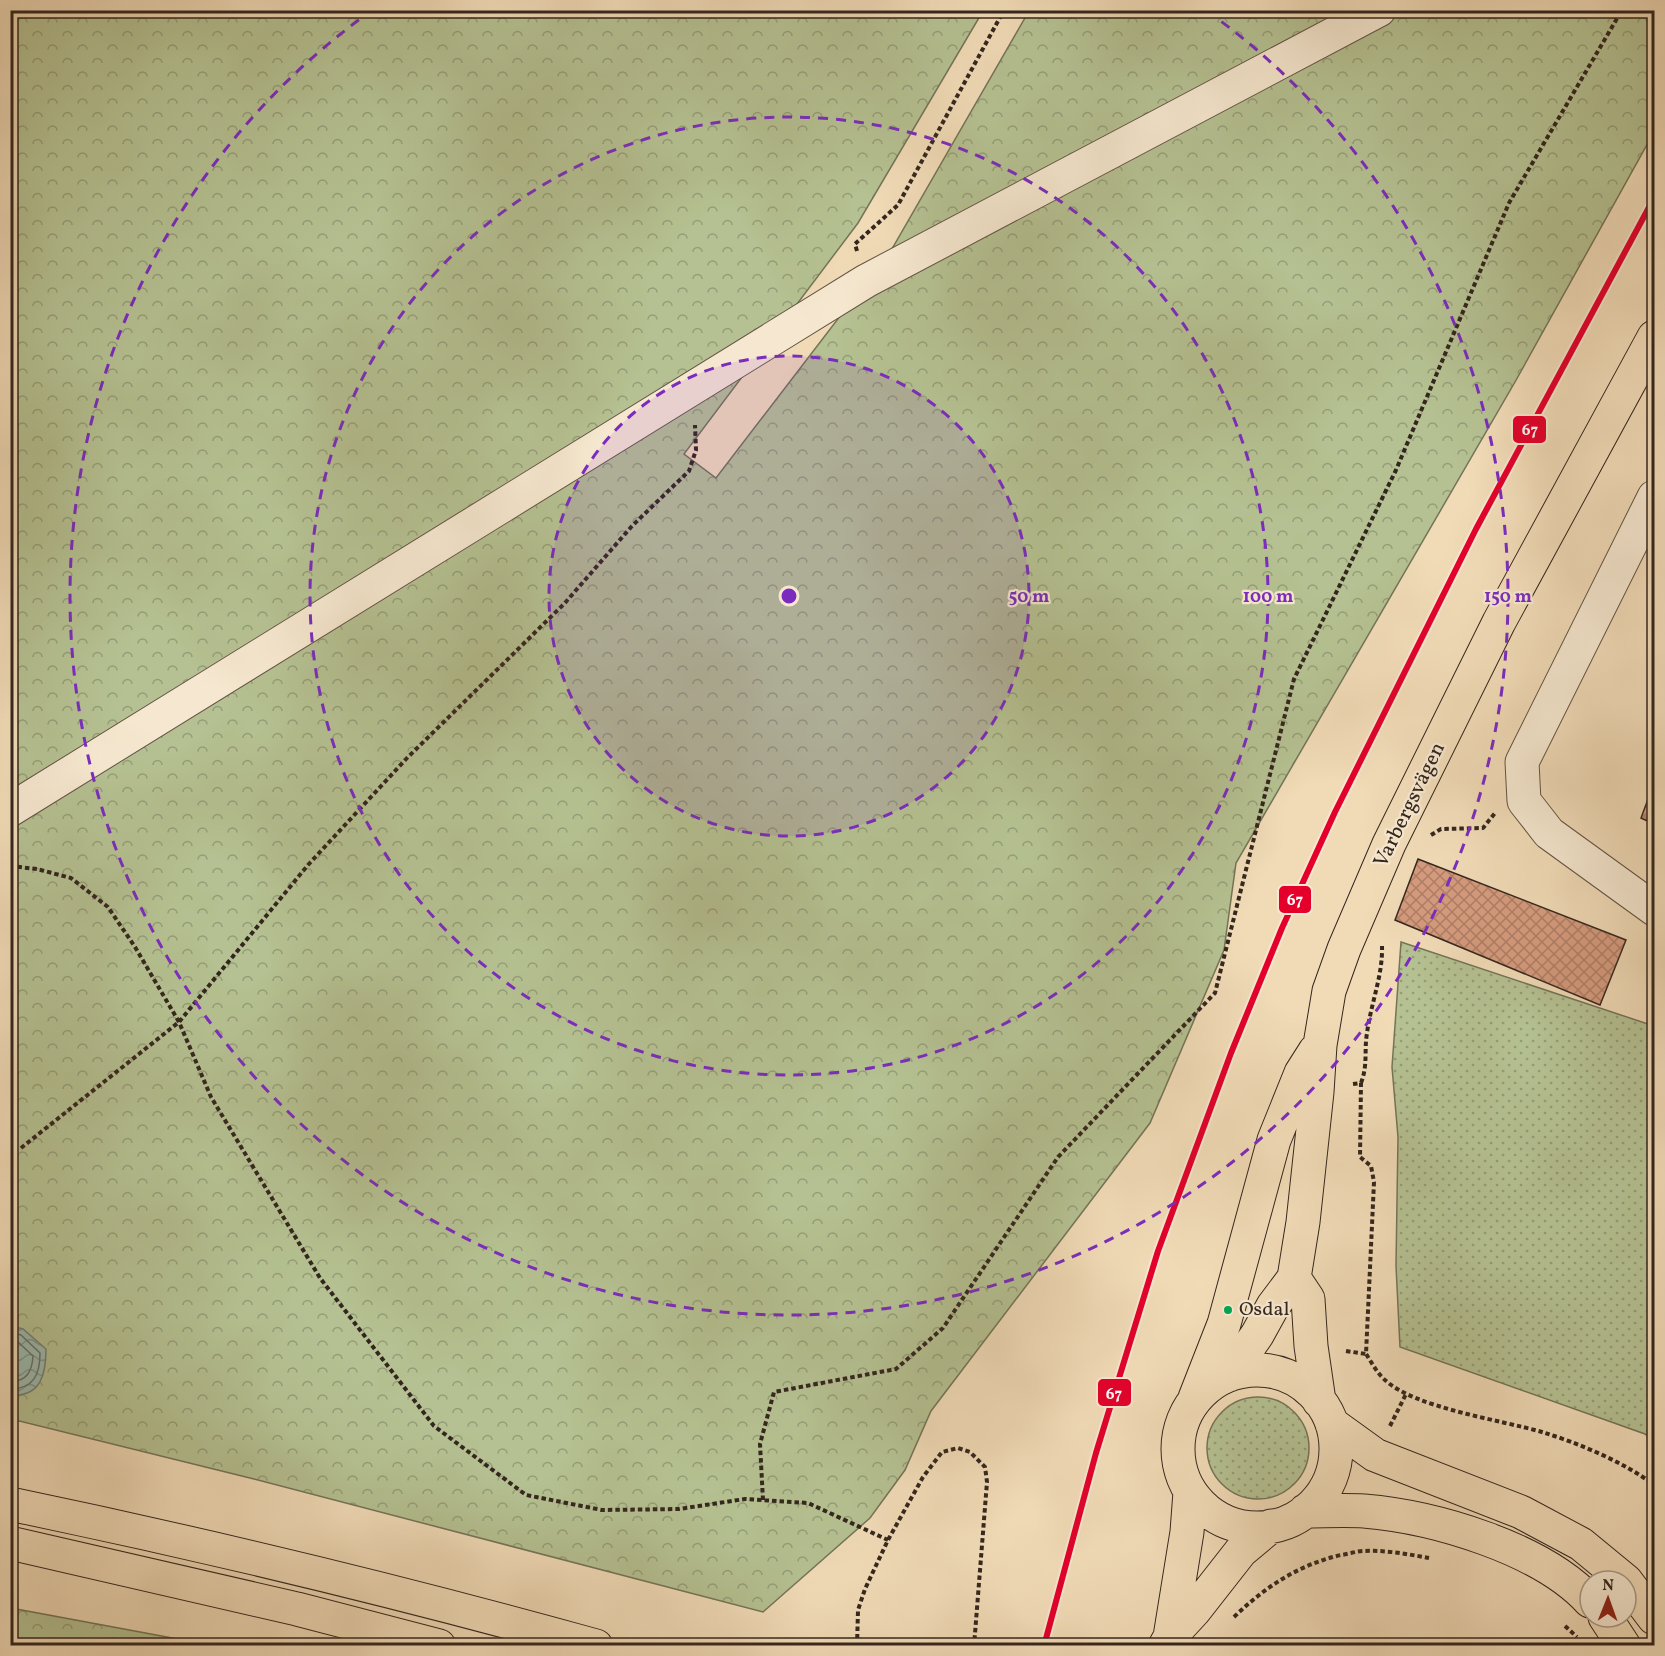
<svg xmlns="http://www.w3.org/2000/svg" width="1665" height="1656" font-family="Vollkorn,serif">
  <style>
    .grass { fill: url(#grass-dots); stroke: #747458; stroke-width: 1.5 }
    .forest { fill: url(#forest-crowns); stroke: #747458; stroke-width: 1.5 }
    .water { fill: url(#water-waves); stroke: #727f76; stroke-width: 1.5 }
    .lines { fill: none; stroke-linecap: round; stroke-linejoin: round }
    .shore { stroke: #687067; stroke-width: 1.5 }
    .building { fill: url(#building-cross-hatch); stroke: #34261e; stroke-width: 1.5 }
    .minor-casing { stroke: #635344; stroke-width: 35 }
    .major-casing { stroke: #34261e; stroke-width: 35 }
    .path { stroke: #34261e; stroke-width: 4; stroke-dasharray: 4.5 3; stroke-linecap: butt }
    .minor { stroke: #f6e8d0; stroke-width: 33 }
    .major { stroke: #f1dbb7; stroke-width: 33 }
    .rail-1-casing { stroke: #f6e8d0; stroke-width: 10 }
    .rail-1 { stroke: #e4002b; stroke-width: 6 }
    .ring { fill: none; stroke: #7b2cbf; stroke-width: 3; stroke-dasharray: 10 8 }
    .bus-dot { fill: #00a651; stroke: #f6e8d0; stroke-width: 2 }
    .labels { text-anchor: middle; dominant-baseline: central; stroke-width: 4.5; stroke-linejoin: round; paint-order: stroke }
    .bus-label { font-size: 20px; fill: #34261e; stroke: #f6e8d0; text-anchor: start }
    .street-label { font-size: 21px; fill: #34261e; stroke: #f6e8d0 }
    .centre { fill: #7b2cbf; stroke: #f6e8d0; stroke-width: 3 }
    .ring-label { font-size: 18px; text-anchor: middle; font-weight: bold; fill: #7b2cbf; stroke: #f6e8d0; stroke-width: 4.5; stroke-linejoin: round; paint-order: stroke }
    .line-badge { stroke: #f6e8d0; stroke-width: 2 }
    .badge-label { font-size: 16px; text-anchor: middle; font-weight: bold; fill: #fff }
  </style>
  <defs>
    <pattern id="grass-dots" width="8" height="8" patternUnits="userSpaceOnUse" patternTransform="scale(1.5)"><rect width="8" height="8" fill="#b5c192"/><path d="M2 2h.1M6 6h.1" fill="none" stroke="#949d77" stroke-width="1.8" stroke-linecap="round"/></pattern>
    <pattern id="forest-crowns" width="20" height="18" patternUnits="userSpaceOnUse" patternTransform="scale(1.5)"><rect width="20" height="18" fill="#b5c192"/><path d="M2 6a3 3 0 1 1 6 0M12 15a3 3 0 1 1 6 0" fill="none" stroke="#949d77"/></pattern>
    <pattern id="water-waves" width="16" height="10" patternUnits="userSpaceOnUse" patternTransform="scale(1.5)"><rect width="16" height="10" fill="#9bbbb0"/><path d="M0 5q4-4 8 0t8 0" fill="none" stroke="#7f988f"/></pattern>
    <pattern id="building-cross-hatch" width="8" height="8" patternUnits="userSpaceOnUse" patternTransform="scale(1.5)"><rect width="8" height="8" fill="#d69b7e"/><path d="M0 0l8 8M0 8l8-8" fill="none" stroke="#ae7e67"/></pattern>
  </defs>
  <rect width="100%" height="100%" fill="#f1dbb7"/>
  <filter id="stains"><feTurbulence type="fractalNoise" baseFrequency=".00333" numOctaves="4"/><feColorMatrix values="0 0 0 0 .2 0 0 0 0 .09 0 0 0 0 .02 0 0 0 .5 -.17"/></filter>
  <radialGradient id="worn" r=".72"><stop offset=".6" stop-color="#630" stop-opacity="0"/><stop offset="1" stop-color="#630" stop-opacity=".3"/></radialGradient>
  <path class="grass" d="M1401 942 1654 1026V1442L1645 1434 1400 1347 1396 1266 1398 1137 1392 1067Z
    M1207 1448a51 51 0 1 1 102 0a51 51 0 1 1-102 0Z"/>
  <path class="forest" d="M11 11H983L858 223 684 454 716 478 893 247 1029 11H1654V132L1515 382 1236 863 1224 950 1150 1123 931 1411 905 1470 870 1518 763 1612 254 1479 11 1419Z
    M10 1608H11L210 1645H11Z"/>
  <path class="water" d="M11 1326 23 1329 46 1349C46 1374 41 1397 11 1395Z"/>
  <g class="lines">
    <path class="shore" d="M10 1332 21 1335 40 1353C40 1374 34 1389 10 1389
      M10 1340 18 1342 33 1356C32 1371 27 1382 10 1381"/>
  </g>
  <path class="building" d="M1654 769V824L1641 818 1654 783 1651 778Z
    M1418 859 1626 940 1600 1005 1395 920Z"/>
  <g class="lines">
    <g class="minor-casing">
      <path id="minor" d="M1654 497 1522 762 1524 801 1549 833 1654 909
        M10 810 866 281 1379 10"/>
    </g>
    <g class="major-casing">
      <path id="major" d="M1294 1278 1308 1299 1311 1346 1319 1401
        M1178 1449a79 79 0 1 1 158 0a79 79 0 1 1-158 0Z
        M1229 1375 1257 1335 1273 1306 1294 1278 1303 1222 1317 1092 1320 1045 1329 991 1344 949 1389 844 1499 622 1654 337
        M1195 1398 1224 1324 1274 1140 1301 1073 1315 1051
        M1332 1424 1375 1455 1521 1512 1581 1544 1626 1581
        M10 1504C207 1545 402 1592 596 1646
        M1305 1511C1324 1511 1345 1510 1364 1511 1435 1517 1541 1548 1590 1601
        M10 1543 297 1609 439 1646
        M1626 1581 1654 1618
        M1605 1617 1624 1646
        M1170 1637 1194 1611 1241 1551 1271 1526
        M1165 1646 1170 1637 1187 1532 1190 1492"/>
    </g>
    <path class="path" d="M857 251 855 244 898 205 1004 10
      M1431 835 1441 829 1483 828 1495 813
      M10 866 37 869 71 878 108 907 135 947 179 1022 211 1097 320 1278 434 1426 526 1495 602 1510 679 1509 745 1499 808 1503 888 1540
      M1361 1083C1368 1065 1364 1051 1367 1033 1371 1003 1383 975 1382 946
      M1353 1084 1361 1083 1360 1157 1371 1166 1374 1182 1366 1354C1372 1363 1377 1373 1385 1380 1415 1408 1501 1420 1542 1432 1578 1443 1624 1462 1654 1485
      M21 1148 179 1022 308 865 407 758 564 604 632 526 689 471 696 450 695 425
      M1346 1351 1366 1354
      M1390 1426 1406 1394
      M763 1500 760 1444 774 1392 896 1369 943 1328 1058 1157 1215 993 1294 679 1396 470 1509 203 1622 10
      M1234 1617C1265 1587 1298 1565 1341 1555 1349 1554 1357 1551 1364 1551 1386 1550 1407 1554 1429 1558
      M1565 1626 1577 1637
      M857 1646 858 1610 865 1589 888 1540 923 1477 942 1452 958 1448 970 1452 985 1467 987 1482 974 1646"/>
    <use href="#minor" class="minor"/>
    <use href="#major" class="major"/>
    <g class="rail-1-casing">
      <path id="rail-1" d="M1044 1646 1096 1453 1158 1251 1231 1053 1282 928 1335 812 1476 529 1654 198"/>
    </g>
    <use href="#rail-1" class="rail-1"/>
  </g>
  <circle cx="789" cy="596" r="240" fill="#7b2cbf" fill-opacity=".12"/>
  <g class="ring">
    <circle cx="789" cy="596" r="240"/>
    <circle cx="789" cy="596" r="479"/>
    <path d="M1207 11A719 719 0 1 1 371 11"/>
  </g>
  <circle class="bus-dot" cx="1228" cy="1310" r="5"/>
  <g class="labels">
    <g class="bus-label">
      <text x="1239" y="1310">Osdal</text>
    </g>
    <g class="street-label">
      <text transform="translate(1410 805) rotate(-64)">Varbergsvägen</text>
    </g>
  </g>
  <circle cx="789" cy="596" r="9" class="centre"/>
  <g class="ring-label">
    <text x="1029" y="602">50 m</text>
    <text x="1268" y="602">100 m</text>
    <text x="1508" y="602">150 m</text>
  </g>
  <g class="line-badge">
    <rect x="1512" y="415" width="35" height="29" rx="6" fill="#e4002b"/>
    <rect x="1278" y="885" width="34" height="29" rx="6" fill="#e4002b"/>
    <rect x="1097" y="1378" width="35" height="29" rx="6" fill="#e4002b"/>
  </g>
  <g class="badge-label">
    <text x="1530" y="435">67</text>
    <text x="1295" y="905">67</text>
    <text x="1114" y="1399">67</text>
  </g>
  <rect width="1665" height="1656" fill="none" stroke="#f1dbb7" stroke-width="36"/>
  <rect x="12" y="12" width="1641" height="1632" fill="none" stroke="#34261e" stroke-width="3"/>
  <rect x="18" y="18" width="1629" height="1620" fill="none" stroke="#34261e" stroke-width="1.5"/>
  <g transform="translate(1608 1599) rotate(1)"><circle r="28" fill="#f6e8d0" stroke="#a89a89" stroke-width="1.5"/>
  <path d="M0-4.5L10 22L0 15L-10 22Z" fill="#8f2418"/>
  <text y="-9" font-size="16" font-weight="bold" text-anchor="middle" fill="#34261e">N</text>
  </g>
  <rect width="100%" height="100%" filter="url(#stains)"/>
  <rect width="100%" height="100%" fill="url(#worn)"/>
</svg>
